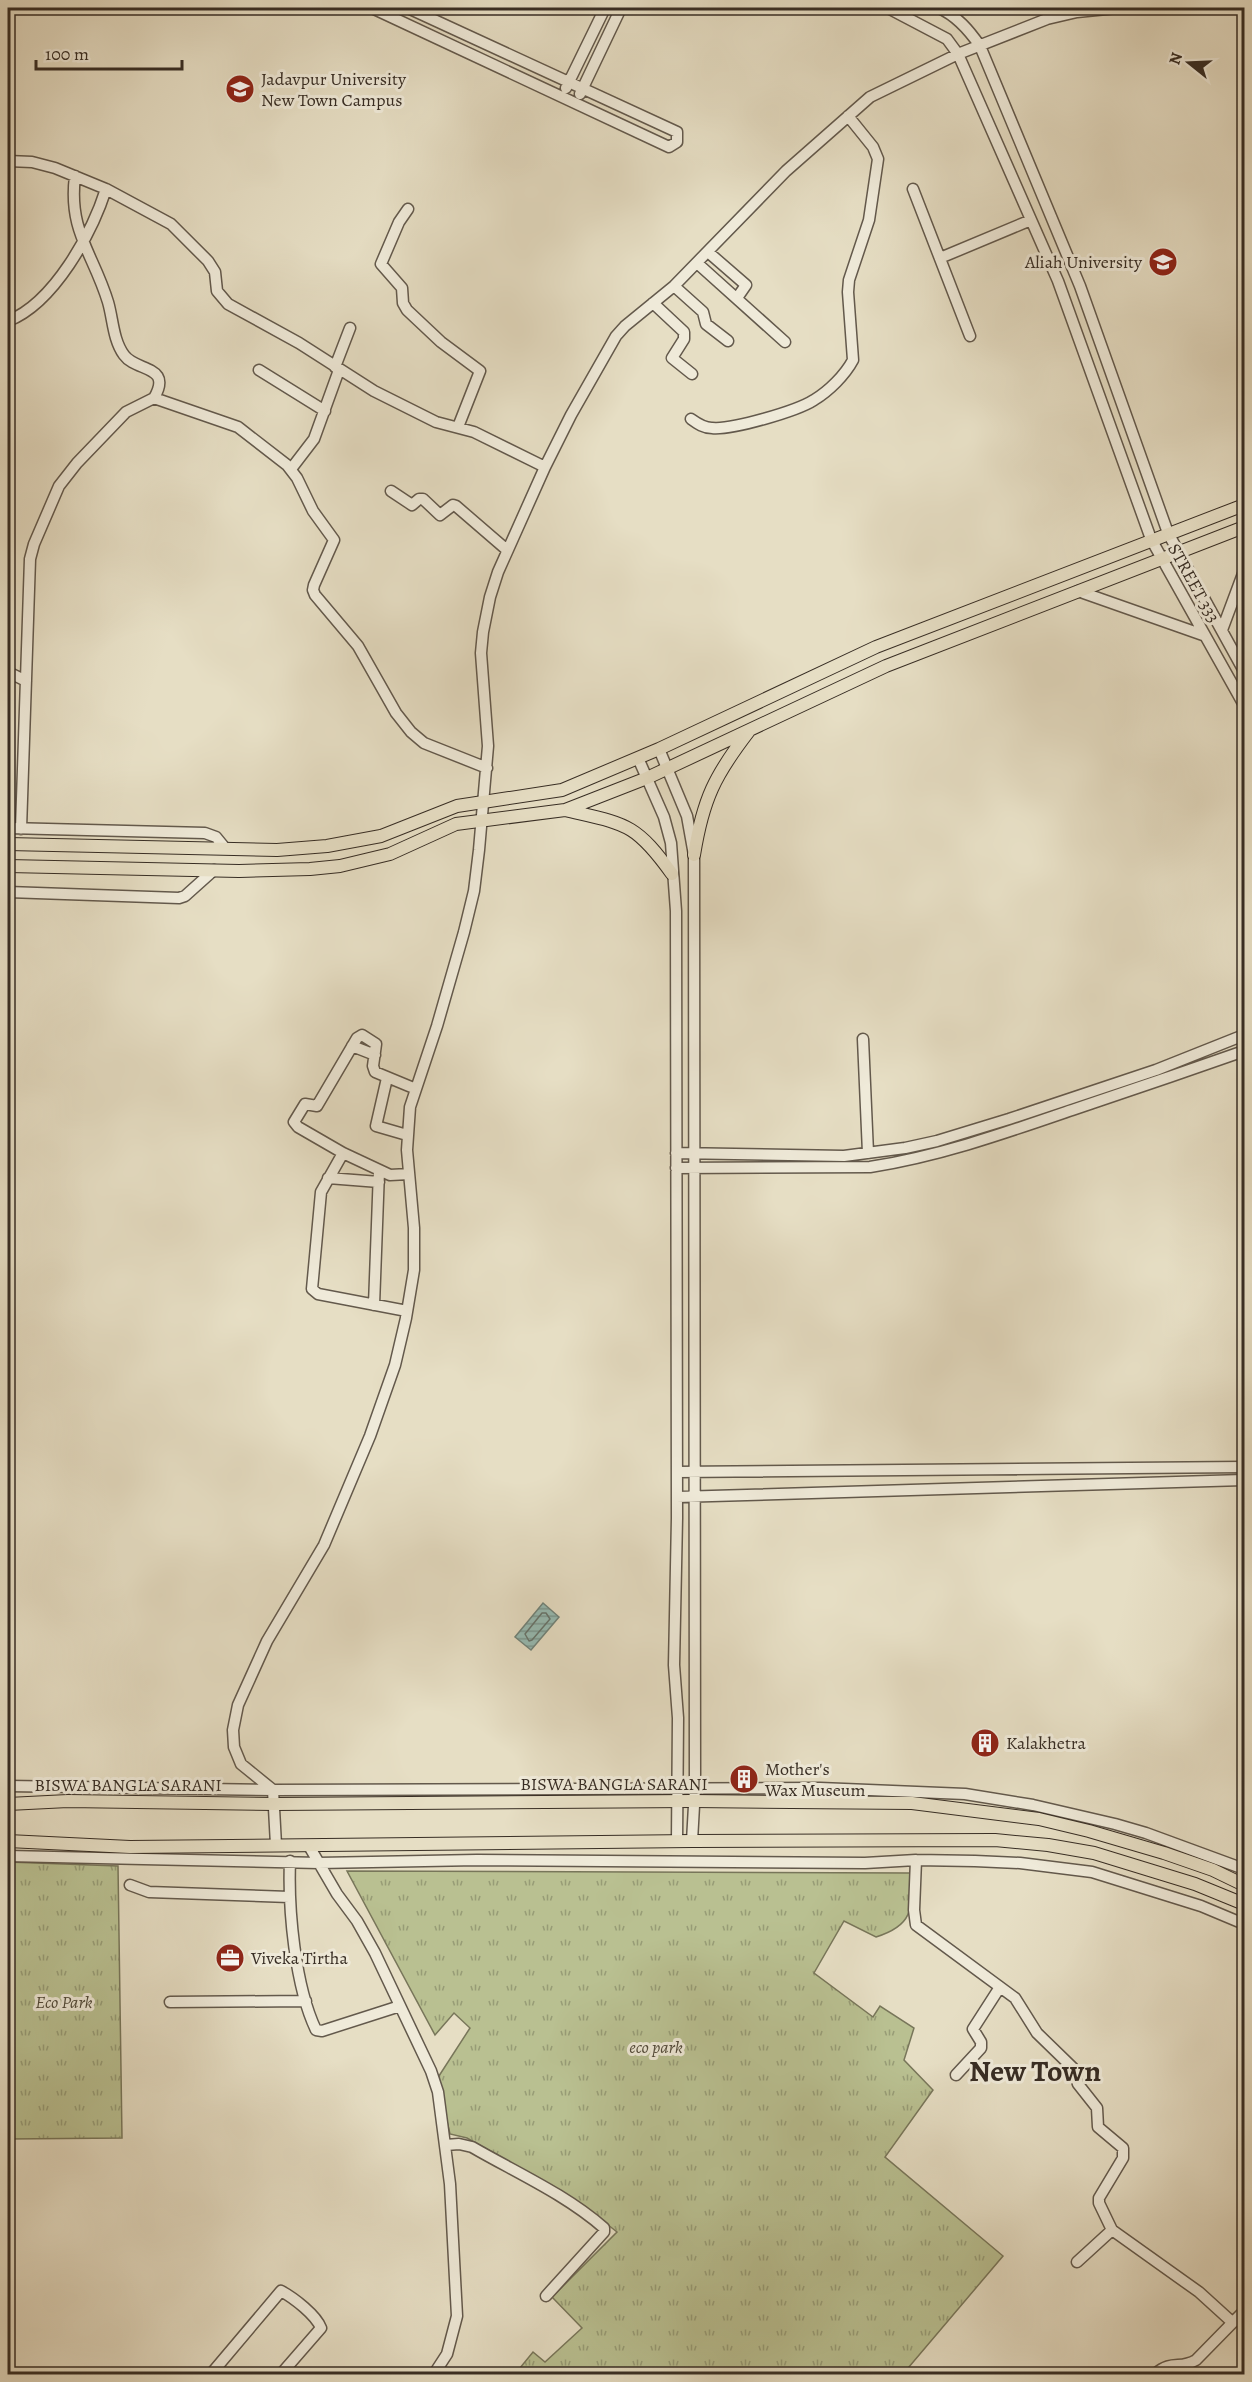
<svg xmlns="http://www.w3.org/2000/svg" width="1252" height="2382" font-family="Alegreya,serif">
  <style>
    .park { fill: url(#park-tufts); stroke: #78765a; stroke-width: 1.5 }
    .water { fill: url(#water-rules); stroke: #70837a; stroke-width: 1.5 }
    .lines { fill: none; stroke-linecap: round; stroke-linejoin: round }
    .shore { stroke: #66746c; stroke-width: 1.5 }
    .minor-casing { stroke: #63594c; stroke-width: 13 }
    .major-casing { stroke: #372d24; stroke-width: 14 }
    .minor { stroke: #efead9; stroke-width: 10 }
    .major { stroke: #e6dec4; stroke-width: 12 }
    .labels { text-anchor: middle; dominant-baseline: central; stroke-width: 6; stroke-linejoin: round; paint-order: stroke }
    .poi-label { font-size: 18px; fill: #372d24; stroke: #efead9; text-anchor: start }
    .street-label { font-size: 18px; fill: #372d24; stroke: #efead9 }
    .park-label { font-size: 18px; font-style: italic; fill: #514a3a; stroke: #efead9 }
    .town-label { font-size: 30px; font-weight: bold; fill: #372d24; stroke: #efead9 }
  </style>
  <defs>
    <pattern id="park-tufts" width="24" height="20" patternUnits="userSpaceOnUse" patternTransform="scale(1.5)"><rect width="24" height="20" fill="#b9c091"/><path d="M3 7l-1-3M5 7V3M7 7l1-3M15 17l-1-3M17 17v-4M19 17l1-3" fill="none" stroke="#979c76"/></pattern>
    <pattern id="water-rules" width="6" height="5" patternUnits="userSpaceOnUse" patternTransform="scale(1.5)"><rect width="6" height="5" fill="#96bcb4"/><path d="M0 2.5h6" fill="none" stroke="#7b9992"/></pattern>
  </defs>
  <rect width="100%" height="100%" fill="#e6dec4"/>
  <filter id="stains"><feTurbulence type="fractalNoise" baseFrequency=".00333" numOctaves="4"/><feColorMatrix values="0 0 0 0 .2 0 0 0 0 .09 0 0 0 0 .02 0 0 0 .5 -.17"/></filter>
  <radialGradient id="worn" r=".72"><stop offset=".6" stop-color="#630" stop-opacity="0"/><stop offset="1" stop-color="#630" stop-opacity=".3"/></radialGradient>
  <path class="park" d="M8 1862 118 1866 122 2138 8 2139Z
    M347 1871 911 1873C912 1909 914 1925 876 1937L844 1921 814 1973 873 2017 880 2006 914 2028 904 2060 933 2090 885 2157 1003 2256 903 2374H515L533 2352 545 2362 582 2328 552 2297 617 2232 583 2205 547 2183 467 2138 450 2134 437 2079 470 2028 454 2013 435 2035Z"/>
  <path class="water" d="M543 1603 559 1617 531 1650 515 1637Z"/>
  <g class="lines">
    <path class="shore" d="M542 1613H546L550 1619 532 1640 529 1641 525 1634Z"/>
    <g class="minor-casing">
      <path id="minor" d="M372 8 669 147 677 142V132L408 8
        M888 8 947 39 958 54 1058 281 1151 539 1244 705
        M939 8C957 16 969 30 980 46L1080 286 1168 533 1244 671
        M566 88 605 8
        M580 94 621 8
        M8 161 32 162 55 168 106 189 171 224 208 261 215 272 217 291 228 304 299 343 374 391 436 422 474 432 545 467
        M913 189 970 336
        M408 209 399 222 381 264 402 288 403 303 407 310 441 342 480 371 458 427
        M708 252 746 285 737 298
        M940 258 1031 220
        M697 263 785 342
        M674 286 703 312 706 324 728 341
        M653 303 684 332V339L672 358 692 374
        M8 321C54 303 92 233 106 189
        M335 367 350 328
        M259 370 325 411
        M154 398 238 427 287 465 297 478 313 511 334 540 314 585 313 590 315 595 358 646 396 713 411 732 424 743 487 768
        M691 419C698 424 704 428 712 428 732 430 797 411 814 400 829 391 845 375 853 360L848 292 849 280 869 220 878 159 873 147 848 116
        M291 469 314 439 339 370
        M391 491 412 505 419 499H423L440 515 453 505 456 506 507 550
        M1078 591 1203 635
        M1222 630 1244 571
        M8 672 26 681
        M659 749 687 816 694 855 695 1788 692 1841
        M638 758 664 817 671 843 676 911 677 1518 674 1665 678 1718 677 1841
        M8 828 205 833 216 837 225 848
        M21 829 30 559 34 544 59 486 77 463 126 412 154 398C173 365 136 372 124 355 113 340 113 319 108 302 93 253 68 231 75 176
        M8 892 179 898 185 896 214 870
        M863 1039 868 1153
        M352 1046 375 1055
        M387 1078 376 1126 407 1135
        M343 1153 298 1127 294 1122 305 1104 317 1106 357 1038 362 1035 376 1044 373 1066 375 1072 416 1089
        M676 1153 844 1156 905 1148 937 1141 1009 1119 1156 1070 1244 1035
        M676 1168 870 1167C940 1156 1005 1133 1072 1110 1129 1091 1187 1071 1244 1051
        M328 1178 379 1182
        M374 1305 379 1171
        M407 1311 318 1294 312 1289 321 1192 343 1153 390 1175 409 1174
        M677 1472 1244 1467
        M677 1497 1244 1480
        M8 1786 273 1790 820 1788 965 1794 1033 1805 1115 1824 1146 1833 1244 1869
        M276 1845 273 1790 241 1764 234 1747 233 1730 238 1705 267 1641 324 1545 370 1436 395 1365 406 1318 414 1270V1228L407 1150 410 1107 437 1026 464 932 474 891 479 850 488 746 481 653 483 632 490 597 498 572 545 467 571 415 616 336 625 326 674 286 786 171 870 97 958 54 1047 19 1077 12 1117 8
        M309 1846 337 1894 357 1921 375 1953 431 2071 438 2092 450 2184 457 2316 447 2354 434 2374
        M8 1856 319 1863 477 1860 865 1863 916 1860 975 1861 1020 1863 1092 1872 1201 1906 1244 1924
        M916 1860 914 1910 916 1925 1015 1998 1037 2033 1073 2068 1078 2084 1097 2108 1098 2127 1123 2148V2158L1099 2198V2203L1112 2230 1199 2292 1232 2322
        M290 1861C288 1909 295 1986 316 2030L322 2031 400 2006
        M130 1885 149 1892 289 1897
        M170 2002 306 2001
        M956 2075 981 2048V2042L973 2029 1000 1987
        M446 2145 459 2144 472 2147C517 2173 565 2194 604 2228V2232L546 2296
        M1077 2262 1112 2230
        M211 2374 281 2291C294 2298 316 2315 321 2328L281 2374
        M1155 2374C1173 2359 1179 2370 1196 2360L1244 2311"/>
    </g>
    <g class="major-casing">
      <path id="major" d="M565 810C625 824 635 822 672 874
        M8 844 277 850 327 846 381 836 457 806 562 790 659 749 876 647 1244 505
        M694 855C703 799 715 775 749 731
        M8 866 239 871 310 869 340 866 390 854 456 824 565 810 647 778 886 666 1244 527
        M8 1804 68 1801 275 1804 692 1801 912 1803 1039 1819 1089 1831 1164 1853 1213 1870 1244 1885
        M8 1841 130 1847 692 1841 995 1840 1048 1845 1094 1853 1195 1884 1244 1904"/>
    </g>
    <use href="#minor" class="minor"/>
    <use href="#major" class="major"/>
  </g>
  <defs>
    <g id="university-disc" transform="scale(1.5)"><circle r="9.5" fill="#8f2418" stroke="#efead9"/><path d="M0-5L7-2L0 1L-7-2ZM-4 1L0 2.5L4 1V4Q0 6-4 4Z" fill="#fff"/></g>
    <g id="building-disc" transform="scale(1.5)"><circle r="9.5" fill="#8f2418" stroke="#efead9"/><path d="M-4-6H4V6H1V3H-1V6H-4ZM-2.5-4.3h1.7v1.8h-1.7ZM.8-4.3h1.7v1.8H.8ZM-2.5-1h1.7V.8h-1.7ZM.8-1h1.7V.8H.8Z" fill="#fff"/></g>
    <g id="office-disc" transform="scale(1.5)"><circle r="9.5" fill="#8f2418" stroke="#efead9"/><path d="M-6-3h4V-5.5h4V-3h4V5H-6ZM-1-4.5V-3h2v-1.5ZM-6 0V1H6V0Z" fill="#fff"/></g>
  </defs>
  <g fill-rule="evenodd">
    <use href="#university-disc" x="240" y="89"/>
    <use href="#university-disc" x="1163" y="262"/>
    <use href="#building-disc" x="985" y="1743"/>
    <use href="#building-disc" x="744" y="1779"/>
    <use href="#office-disc" x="230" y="1958"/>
  </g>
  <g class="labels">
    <g class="poi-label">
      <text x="261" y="79">Jadavpur University<tspan x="261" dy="21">New Town Campus</tspan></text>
      <text x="1142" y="262" text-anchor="end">Aliah University</text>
      <text x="1006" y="1743">Kalakhetra</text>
      <text x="765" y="1769">Mother's<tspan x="765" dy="21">Wax Museum</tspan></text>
      <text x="251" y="1958">Viveka Tirtha</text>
    </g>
    <g class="street-label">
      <text transform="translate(1194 583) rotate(61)">STREET 333</text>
      <text x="614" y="1784">BISWA BANGLA SARANI</text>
      <text x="128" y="1785">BISWA BANGLA SARANI</text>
    </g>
    <g class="park-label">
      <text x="64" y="2002">Eco Park</text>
      <text x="656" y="2047">eco park</text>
    </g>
    <g class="town-label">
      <text x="1035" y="2071">New Town</text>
    </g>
  </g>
  <rect width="1252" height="2382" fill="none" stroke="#e6dec4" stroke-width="30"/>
  <rect x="9" y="9" width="1234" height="2364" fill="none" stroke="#372d24" stroke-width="3"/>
  <rect x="15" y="15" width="1222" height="2352" fill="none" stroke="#372d24" stroke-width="1.5"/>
  <g transform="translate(1189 63) rotate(288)" stroke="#efead9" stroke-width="4.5" paint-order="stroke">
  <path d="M0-4.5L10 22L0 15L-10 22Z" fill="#372d24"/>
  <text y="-9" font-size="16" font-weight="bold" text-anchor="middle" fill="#372d24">N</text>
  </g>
  <path d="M36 60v9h146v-9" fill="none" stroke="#372d24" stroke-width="3"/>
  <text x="45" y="60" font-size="18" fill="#372d24" stroke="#efead9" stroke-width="4.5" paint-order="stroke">100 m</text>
  <rect width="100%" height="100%" filter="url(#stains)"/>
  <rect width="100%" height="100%" fill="url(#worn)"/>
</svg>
